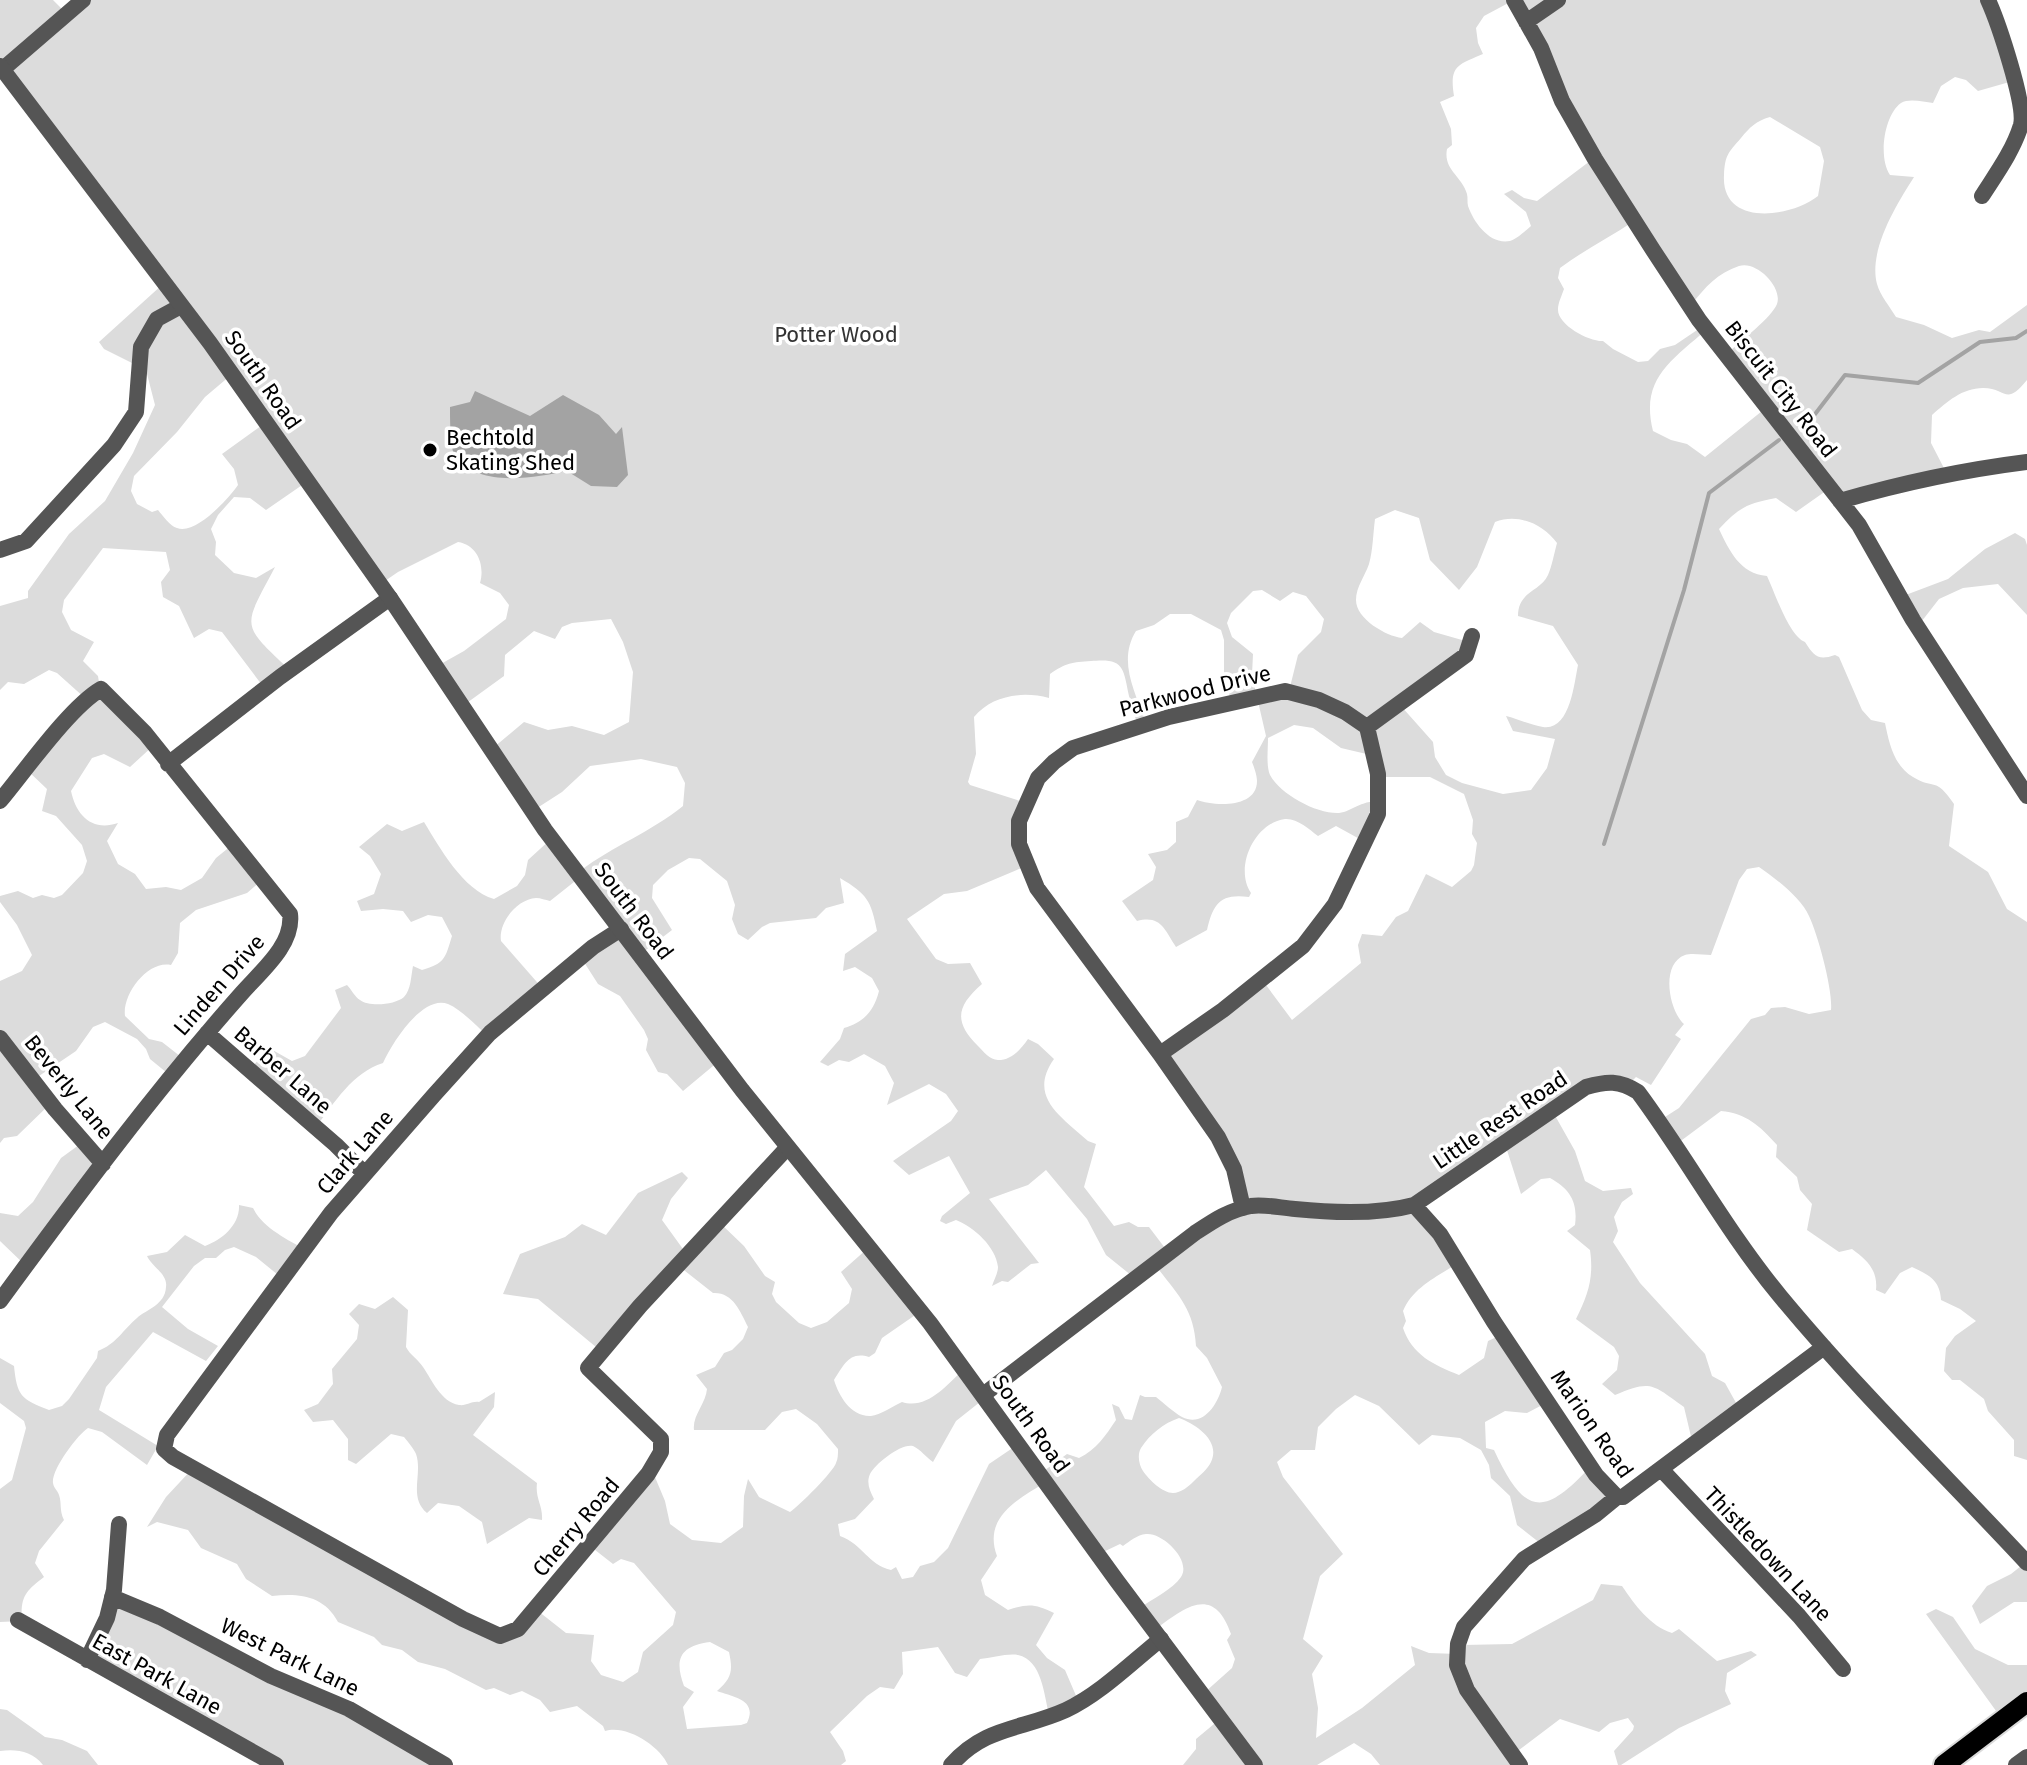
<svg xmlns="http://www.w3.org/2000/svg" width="2027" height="1765" font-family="'Fira Sans',sans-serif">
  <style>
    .green { fill: #dcdcdc; fill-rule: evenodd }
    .water { fill: #a3a3a3 }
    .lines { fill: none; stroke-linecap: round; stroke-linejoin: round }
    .stream { stroke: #a3a3a3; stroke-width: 4 }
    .primary-casing { stroke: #dbdbdb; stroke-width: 24 }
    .minor { stroke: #555; stroke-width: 16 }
    .tertiary { stroke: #555; stroke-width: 16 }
    .primary { stroke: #000; stroke-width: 20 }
    .poi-dot { fill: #000; stroke: #fff; stroke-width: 3 }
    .labels { text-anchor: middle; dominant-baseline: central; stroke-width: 7; stroke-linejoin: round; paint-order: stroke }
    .park-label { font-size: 22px; fill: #333; stroke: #fff }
    .street-label { font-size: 22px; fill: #000; stroke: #fff }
    .poi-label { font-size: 22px; fill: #000; stroke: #fff; text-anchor: start }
  </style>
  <rect width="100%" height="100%" fill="#fff"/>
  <path class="green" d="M0 0H53L66 13 85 0H1514L1484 16 1476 28 1478 43 1483 54C1458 65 1449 65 1454 96L1440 102 1451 129 1452 145 1447 149C1443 170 1462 176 1467 194 1468 198 1467 202 1468 206 1474 223 1490 245 1510 241 1517 239 1525 231 1531 226L1526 212 1504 194 1512 190 1524 198 1537 201 1594 158 1514 0H1989L2013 81 1978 91 1966 80 1955 77 1941 86 1933 103C1924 102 1909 98 1901 103 1884 115 1878 158 1890 175L1914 177C1897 204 1868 250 1877 284 1880 295 1890 307 1896 317L1924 325 1952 338 1979 330 1990 332 2027 305V380C2005 407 2007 388 1983 388 1962 388 1947 402 1932 415L1931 443 1947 474 1847 500 1830 488 1796 512 1776 498C1746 504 1740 507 1719 529 1729 550 1740 574 1767 576 1775 593 1789 636 1805 642 1814 656 1818 661 1835 655L1839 657 1862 710 1871 720 1885 723C1889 743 1894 766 1913 777 1936 791 1934 775 1954 804L1949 846 1988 872 2007 909 2027 922V1460L2014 1456V1440L1988 1411 1984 1399 1960 1380H1952L1944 1371 1946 1348 1955 1336 1976 1321 1960 1309 1941 1300C1940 1280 1929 1275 1912 1267L1900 1273 1885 1294 1876 1290C1878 1270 1867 1260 1852 1249L1839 1252 1807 1230 1812 1204 1800 1190 1797 1177 1776 1157 1777 1145C1760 1126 1746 1113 1721 1111L1678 1143 1665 1117 1679 1108 1751 1019 1765 1015 1771 1008 1785 1007 1809 1014 1831 1010C1833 990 1818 935 1809 916 1802 899 1774 877 1759 867L1747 869 1739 880 1711 955C1703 955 1692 953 1685 955 1660 964 1669 1011 1684 1024L1675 1035 1681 1039 1651 1085 1636 1077 1629 1084 1612 1082 1553 1112 1575 1151 1585 1181 1603 1191 1631 1188 1633 1194 1622 1202 1614 1217 1618 1231 1613 1242 1640 1283 1705 1354 1712 1376 1725 1383 1740 1410 1693 1445 1684 1407C1653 1385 1652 1379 1615 1395L1602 1384 1617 1370 1619 1356 1614 1347 1576 1319C1588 1295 1594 1278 1590 1250L1567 1231 1575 1225C1578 1202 1570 1189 1550 1178L1541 1179 1521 1194 1506 1147 1419 1203 1458 1263C1437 1277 1413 1287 1403 1311L1406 1321 1403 1328C1412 1355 1434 1365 1459 1375L1484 1358 1488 1341 1503 1334 1548 1402 1527 1413 1505 1411 1485 1422 1486 1448 1494 1450C1524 1514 1542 1519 1590 1467L1618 1497 1545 1547 1517 1525 1510 1496 1491 1478 1489 1465 1481 1450 1460 1438 1432 1435 1419 1445 1379 1406 1355 1395 1336 1409 1318 1427 1315 1450H1291L1277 1462 1283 1477 1343 1554 1320 1576 1303 1639 1323 1656 1312 1674 1318 1708 1316 1738 1362 1708 1415 1665 1411 1646 1429 1653 1458 1654 1463 1645 1512 1644 1593 1600 1601 1584 1622 1586C1635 1605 1650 1626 1672 1633L1679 1629 1717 1661 1751 1651 1757 1655 1727 1673 1725 1691 1731 1704 1679 1728 1621 1765H1618L1614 1751 1633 1730 1634 1726 1628 1718 1610 1723 1599 1732 1560 1719 1515 1753 1522 1765H1380L1371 1754 1354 1743 1317 1765H1183L1196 1749V1739L1220 1719 1204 1693 1232 1668 1235 1659 1227 1640 1231 1634C1214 1585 1186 1606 1156 1629L1140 1608C1152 1599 1173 1589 1181 1577 1192 1560 1162 1532 1146 1534 1137 1535 1130 1541 1123 1546L1120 1544 1099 1554 1045 1483C1016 1500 983 1518 997 1556L981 1580 985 1595 1008 1610C1028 1603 1036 1604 1054 1613L1036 1645 1047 1658 1065 1670 1077 1698 1049 1714C1044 1695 1042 1660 1018 1655 1008 1653 991 1658 980 1659L967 1677 955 1673 938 1647 902 1652 903 1674 894 1689 880 1687 867 1696 830 1732 843 1751 846 1761 841 1765H668C660 1746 626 1724 605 1731L603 1726 577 1706 550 1712 540 1700 522 1691 510 1695 494 1688 486 1690 445 1669 418 1662 402 1650 382 1645 374 1637 338 1622C324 1595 298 1593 272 1596L246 1579 237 1564 201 1548 188 1530 157 1522 147 1527 166 1497 193 1468 500 1635 538 1611 566 1633 594 1635 591 1661 601 1675 623 1682 638 1672 643 1652 673 1625 676 1612 634 1563 621 1559 613 1564 590 1546 652 1470 665 1501 670 1524 692 1540 721 1543 743 1527 744 1496 748 1479 759 1497 790 1512C798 1507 834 1471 836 1463 838 1459 838 1454 838 1449L817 1424 796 1409 782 1412 765 1430H694C692 1416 706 1403 707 1389L696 1375 715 1367 724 1353 732 1350 743 1339 748 1327C740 1311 733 1292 713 1293L680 1267 602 1352 538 1299 503 1294 520 1254 565 1237 582 1224 606 1235 638 1193 682 1172 688 1178 671 1199 662 1220 688 1256 720 1223 744 1246 765 1276 775 1282 772 1294 776 1302 799 1323 811 1328 827 1322 849 1303 852 1289 841 1272 867 1249 921 1311 882 1338 875 1353 869 1357C849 1351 844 1365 834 1380 839 1396 851 1417 871 1416 880 1415 893 1406 902 1402 926 1410 946 1386 962 1371L985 1398 956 1421 933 1462C927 1458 920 1449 913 1446 901 1443 875 1464 870 1474 866 1483 870 1491 874 1499L855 1519 838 1524 840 1536C864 1545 867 1564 891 1570L896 1567 902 1579 913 1577 920 1566 934 1562 948 1548 989 1464 1017 1445 1041 1473 1067 1454 1079 1458C1096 1450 1106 1435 1116 1420L1112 1404 1119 1407 1125 1419 1132 1420 1140 1395 1145 1397H1156C1164 1403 1173 1412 1182 1417 1203 1428 1218 1404 1222 1387L1207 1358 1196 1346C1194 1309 1178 1295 1156 1266L1137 1280 1106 1255 1087 1219 1046 1170 1028 1185 989 1199 1039 1263 1031 1264 1008 1282 1002 1281 992 1286C994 1280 998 1273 998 1267 996 1247 974 1227 956 1220L946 1224 940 1221 942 1216 970 1193 949 1156 909 1175 893 1161 951 1121 958 1111 946 1094 929 1084 887 1105 894 1083 885 1066 864 1054 849 1062 839 1060 828 1066 820 1062 840 1039 844 1028C864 1022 874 1011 879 991L872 978 855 967 843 971 845 954 877 931C871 900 867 894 840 878L844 903 826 908 816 918 770 923 762 927 748 940 738 934 732 919 735 905 727 881 700 859 689 858 668 870 653 885 652 898 672 930 642 953 719 1061 683 1091 667 1074 658 1072 646 1050 648 1039 644 1030 620 996 598 984 582 959 622 930 579 878 550 901C545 900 541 898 536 898 517 899 498 923 501 941L543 989 488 1036C476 1026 462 1010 448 1004 423 994 392 1043 383 1063 352 1073 335 1102 316 1127L251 1068 269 1048 292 1061 305 1056 341 1008 335 990 347 985C351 989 355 997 360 1000 369 1007 395 1005 404 997 411 990 411 976 413 966L422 970C445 963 445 959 452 936L442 917 428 915 411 922 403 911 383 909 361 911 357 901 374 894 381 874 370 856 359 847 387 824 402 831 424 822C440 848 463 890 494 899L517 886 525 875 528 860 552 838 580 871C613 846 651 832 683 806L685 783 677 767 641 759 590 766 562 792 534 810 493 748 524 722 548 730 572 726 604 735 629 722 633 672 623 642 611 619 572 623 562 627 555 639 534 631 505 655 504 676 464 705 439 665 464 651 506 619 509 605 500 593 480 583C485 566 478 545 458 542L398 572 382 583 308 481 266 510 250 498 234 497 218 515 211 529 216 542 215 555 234 573 256 578 275 567C243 628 239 623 291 671L265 689 222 632 209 629 194 638 179 606 163 597 161 582 170 570 166 552 103 548 64 600 62 612 71 630 94 642 83 661 98 676 100 689 154 745 130 767 104 754 92 758 71 791C76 815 92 832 118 823L107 841 118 864 135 874 146 889 166 887 181 890 202 878 216 858 232 845 262 880 247 893 196 910 180 923 178 953 171 965C148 960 122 994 125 1016L149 1039 162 1042 185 1060 172 1077 150 1059 146 1049 137 1039 105 1022 93 1027 76 1051 39 1076 51 1103 17 1136 4 1138 0 1143V981L22 971 32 955 17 925 0 902V896L18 891 33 898 42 895 54 898 62 895 83 873 87 861 82 845 56 816 42 811 47 789 27 770 86 699 57 673 49 670 24 684 8 682 0 690V606L28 598V591L69 534 105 501 133 453 155 405 146 370 104 349 99 342 163 284 0 65ZM1770 117 1820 147 1824 161 1818 196C1790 218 1721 227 1724 175 1725 155 1728 153 1741 138 1750 127 1756 121 1770 117ZM1634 221 1692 304C1705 287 1718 273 1739 266 1756 260 1783 287 1777 304 1772 317 1741 341 1729 352L1767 407 1705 457 1687 444 1671 440 1653 431C1640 379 1671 361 1706 330L1703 326 1675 345 1660 349 1648 361 1638 362 1613 349 1603 341C1590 342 1557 325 1558 309 1558 303 1562 295 1564 289L1558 278 1560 268C1584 250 1609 238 1634 221ZM231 375 265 423 222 454 234 469 238 485C228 499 196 535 177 528 170 526 163 516 158 510L152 512 137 504 131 491 134 476 177 432 205 397ZM1395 510 1419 518 1430 560 1459 590 1477 567 1495 522C1518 513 1543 524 1557 543 1554 554 1552 566 1548 575 1540 592 1518 591 1518 616L1553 626 1578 665C1574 684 1570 731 1543 727 1531 725 1518 719 1506 716L1513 731 1555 739 1547 768 1531 790 1503 794 1462 783 1446 775 1435 757 1433 742 1401 706 1469 642 1434 632 1420 622 1402 638C1386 636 1356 619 1356 600 1356 587 1365 576 1369 564 1373 550 1373 534 1375 519ZM1262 590 1280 601 1293 592 1306 596 1324 619 1321 632 1298 655 1289 691 1257 697 1252 675 1253 654 1232 637 1227 623 1231 613 1253 591ZM1170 614H1191L1221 630 1224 640V672L1231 702 1257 697 1266 736 1252 762C1254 767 1257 775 1257 781 1257 809 1213 806 1197 800L1188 817 1176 822V842L1167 850 1148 854 1156 867 1153 880 1122 901 1137 921C1161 915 1164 929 1176 947L1207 930C1213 904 1220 893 1249 897L1251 893C1234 868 1254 823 1285 819 1297 818 1309 829 1318 836L1336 826 1365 842 1380 801C1359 801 1353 811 1339 813 1317 814 1281 795 1270 775 1266 766 1268 749 1268 738L1294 725 1313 728 1341 748 1375 756 1385 777H1430L1464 794 1473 820 1472 834 1477 843 1474 865 1471 871 1452 887 1426 874 1408 911 1396 917 1382 936 1362 934 1358 945 1361 963 1292 1020 1263 981 1163 1053 1235 1169 1240 1209 1168 1252 1149 1227H1138L1129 1222 1114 1226 1084 1187 1096 1144 1088 1141C1062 1117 1027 1097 1054 1059L1038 1044 1028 1039C1021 1049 1012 1060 998 1060 990 1060 983 1051 978 1046 953 1021 957 1006 982 984L970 963 948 964 936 959 907 919 944 894 967 891 1026 866 1020 801 970 785 968 782 976 754 974 717C992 695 1023 691 1049 698L1050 674C1066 663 1072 662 1091 661 1124 658 1123 667 1129 696 1131 706 1135 716 1138 726L1145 720C1134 690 1118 660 1136 631L1154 625ZM1179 1418C1196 1424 1221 1441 1211 1462 1208 1469 1200 1475 1194 1481 1189 1486 1181 1493 1173 1493 1163 1493 1149 1480 1143 1471 1139 1465 1137 1455 1141 1448 1150 1434 1164 1423 1179 1418ZM710 1642 729 1652C733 1671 732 1678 717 1691 734 1697 758 1700 747 1723L741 1725 687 1729 683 1707 694 1692 684 1686C674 1659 680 1646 710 1642Z
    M2015 533 2025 539 2027 545V615L1998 584 1963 588 1939 599 1918 626 1903 596 1948 579 1985 549Z
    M83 1142 101 1161 25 1265 0 1241V1213L18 1216 33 1202 61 1158Z
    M239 1205 253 1208C263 1228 287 1239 306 1250L283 1279 256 1257 234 1247 225 1250 216 1258H205L194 1266 162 1307 188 1329 218 1346 206 1361 153 1332 106 1387 99 1410 158 1446 147 1465 102 1432 88 1428C78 1434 51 1470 53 1483 54 1489 57 1489 59 1495 62 1503 59 1510 64 1520L39 1551 35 1563 44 1577C26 1591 20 1596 22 1621L0 1622V1489L12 1480 26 1428 24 1421 0 1403V1358L14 1366C17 1396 21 1399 49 1410L62 1406 69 1399 97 1358 98 1351C116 1344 123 1330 137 1318 147 1309 165 1305 166 1287 168 1274 152 1267 147 1256L167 1252 185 1235 205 1246C222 1240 240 1225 239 1205Z
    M393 1297 408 1310 406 1347C410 1355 418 1359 423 1367 432 1380 441 1402 459 1405 467 1406 471 1401 479 1402L495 1392 494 1407 473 1435 537 1483C535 1499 543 1505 542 1520L529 1518 487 1544 482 1522 459 1506 438 1503 427 1513C408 1497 423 1474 416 1454 414 1449 408 1442 404 1437L391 1434 356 1464 348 1460V1439L333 1420 313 1422 304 1410 318 1404 333 1384 332 1369 357 1339 359 1325 349 1314 359 1304 375 1309Z
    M2027 1554V1602H2014L1980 1624 1972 1606 1987 1586 2011 1574 2026 1562Z
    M112 1597 445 1765H276L87 1660Z
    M1936 1609 1953 1617 1975 1649 2008 1665H2027V1695L1999 1715 1926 1614Z
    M0 1709 7 1710 45 1737 62 1740 87 1751 98 1765H43C32 1751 17 1749 0 1751Z"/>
  <path class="water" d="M475 391 530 416 563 395 599 415 616 434 622 427 628 475 617 487 591 486 567 471C533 478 479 488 455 456 450 449 450 417 450 407L470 402Z"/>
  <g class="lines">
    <path class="stream" d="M1809 422 1845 375 1918 383 1980 342 2016 338 2027 331
      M1604 844 1684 590 1709 493 1779 440"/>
    <g class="primary-casing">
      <path id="primary" d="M1944 1765 2027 1702"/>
    </g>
    <path class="minor" d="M1514 0 1541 48 1562 101 1595 159 1653 250 1699 320 1859 525 1913 620 2027 796
      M1526 22 1558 0
      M3 69 83 0
      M1982 196C1996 174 2013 151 2021 125 2026 105 1998 22 1988 0
      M1840 501C1902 483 1963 470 2027 462
      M0 550 26 541 114 445 136 412 141 347 157 319 181 306
      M1367 727 1466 655 1472 636
      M168 764 280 677 390 598
      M0 801C25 771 70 707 101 689L145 733 290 914C294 945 260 972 241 994 155 1091 77 1196 0 1301
      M621 929 593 947 490 1033 434 1095 331 1213 167 1435 164 1449 173 1457 463 1619 500 1636 518 1629 648 1474 661 1452V1439L588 1368 640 1306 787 1148
      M207 1033 336 1145 365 1174
      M0 1038 55 1109 103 1164
      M1160 1054 1223 1010 1303 946 1335 904 1378 814V774L1367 727 1345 712 1319 700 1285 691 1169 717 1073 748 1054 762 1038 778 1019 821V844L1037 888 1160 1054 1218 1137 1234 1169 1243 1208
      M1414 1205 1440 1234 1494 1322 1596 1475 1617 1497H1623L1824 1347
      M983 1395 1195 1233C1213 1221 1229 1210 1251 1206 1265 1204 1281 1208 1295 1209 1334 1213 1377 1215 1414 1205L1586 1087C1607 1081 1619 1080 1638 1092 1687 1158 1727 1232 1780 1296 1857 1389 1944 1474 2027 1563
      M1661 1469 1799 1616 1843 1669
      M112 1597 160 1617 271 1676 349 1709 445 1765
      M18 1620 276 1765
      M87 1660 107 1618 114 1590 119 1524
      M951 1765C985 1726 1022 1730 1066 1710 1100 1694 1131 1663 1161 1639
      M1520 1765 1467 1690 1457 1665 1458 1644 1464 1627 1524 1559 1595 1515 1617 1497
      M2016 1765 2027 1757"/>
    <path class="tertiary" d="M0 66 210 343 390 598 545 830 742 1090 930 1323 1117 1581 1255 1765"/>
    <use href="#primary" class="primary"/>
  </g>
  <circle class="poi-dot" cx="430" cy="450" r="8"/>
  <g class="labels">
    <g class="park-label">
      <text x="836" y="334">Potter Wood</text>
    </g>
    <g class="street-label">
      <text transform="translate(263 380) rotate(55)">South Road</text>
      <text transform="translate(1781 389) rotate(52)">Biscuit City Road</text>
      <text transform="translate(1195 691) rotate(-14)">Parkwood Drive</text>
      <text transform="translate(634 911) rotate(53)">South Road</text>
      <text transform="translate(219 985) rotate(-49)">Linden Drive</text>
      <text transform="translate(283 1070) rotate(41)">Barber Lane</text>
      <text transform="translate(69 1087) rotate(51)">Beverly Lane</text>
      <text transform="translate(1500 1120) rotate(-34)">Little Rest Road</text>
      <text transform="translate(355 1152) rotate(-49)">Clark Lane</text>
      <text transform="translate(1031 1424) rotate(54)">South Road</text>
      <text transform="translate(1592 1424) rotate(55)">Marion Road</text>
      <text transform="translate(576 1527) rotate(-50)">Cherry Road</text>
      <text transform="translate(1768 1554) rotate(47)">Thistledown Lane</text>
      <text transform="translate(290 1657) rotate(26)">West Park Lane</text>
      <text transform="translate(157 1674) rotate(29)">East Park Lane</text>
    </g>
    <g class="poi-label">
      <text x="446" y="437">Bechtold<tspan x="446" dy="25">Skating Shed</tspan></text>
    </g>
  </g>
</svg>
